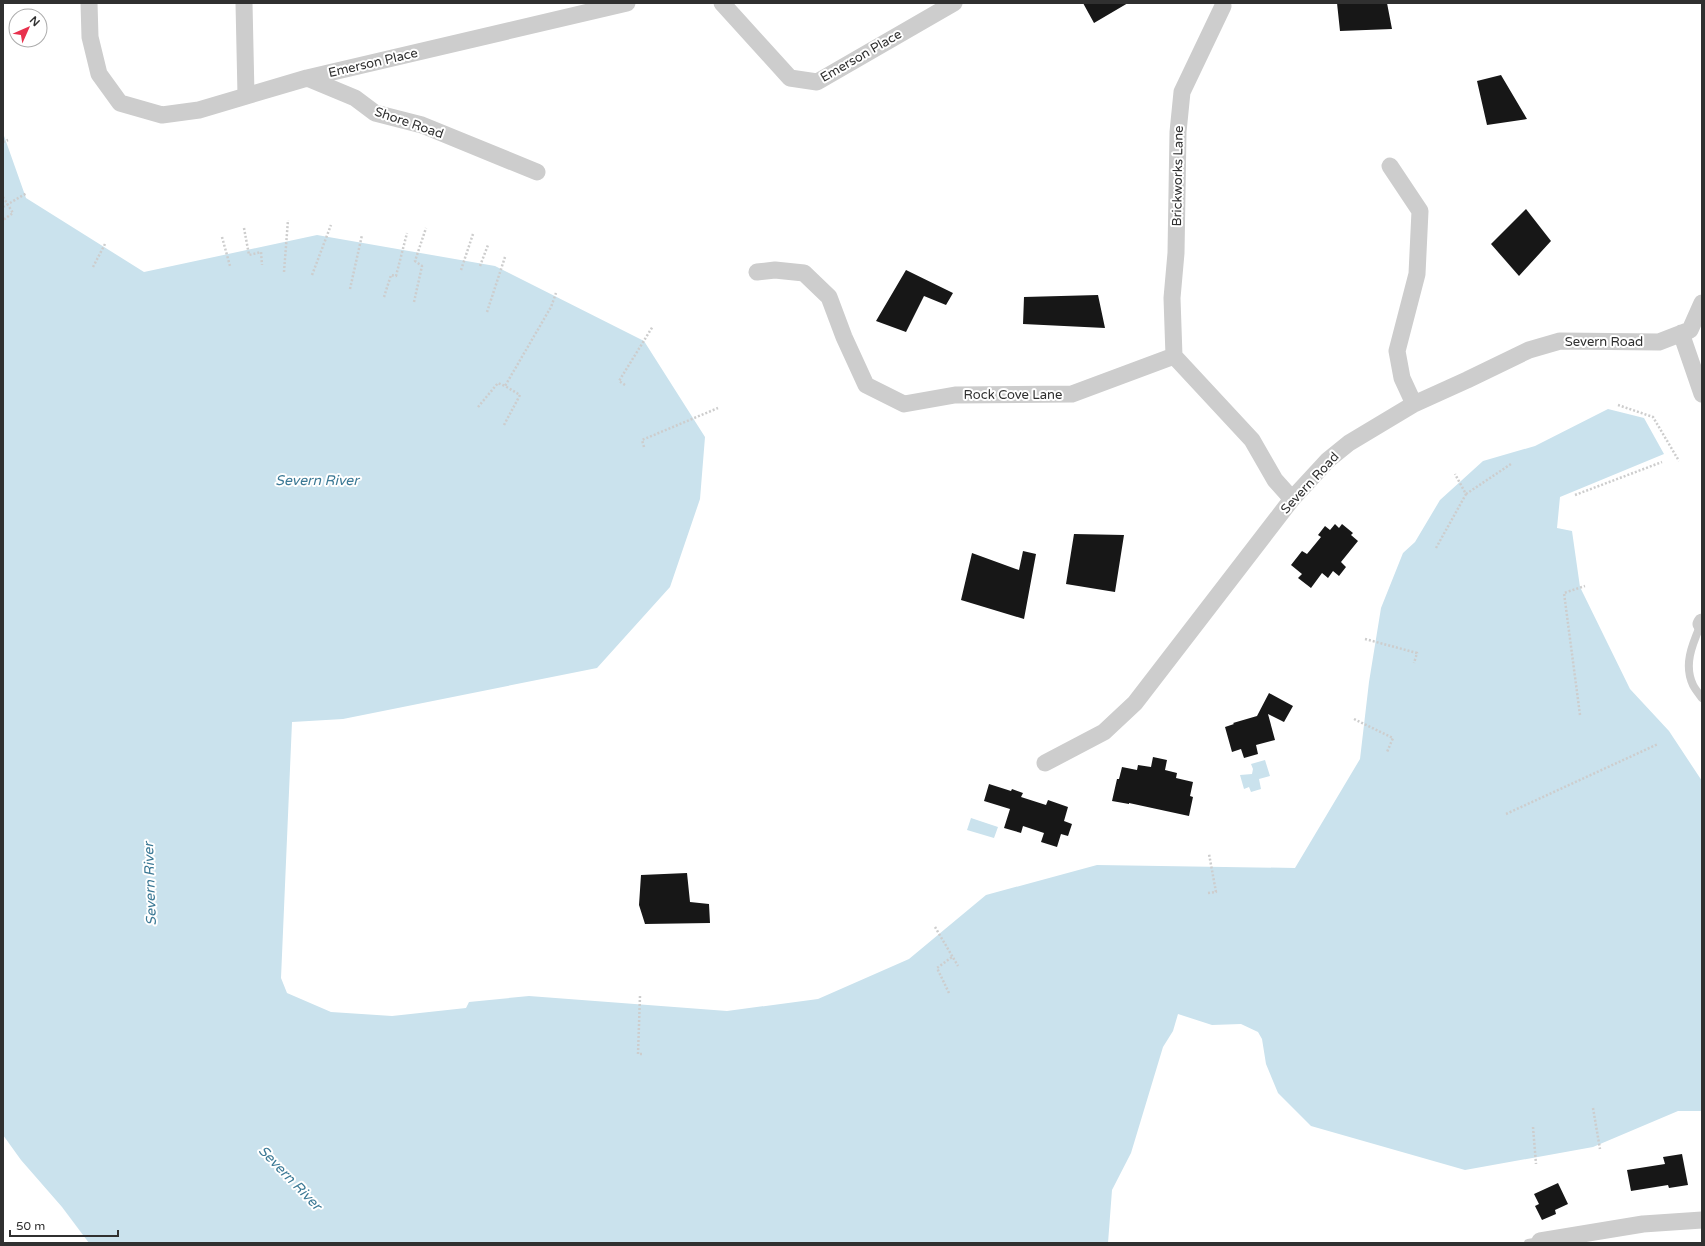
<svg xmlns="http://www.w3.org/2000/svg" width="1705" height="1246" font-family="'Varela Round',sans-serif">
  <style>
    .water { fill: #cae2ed }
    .building { fill: #171717 }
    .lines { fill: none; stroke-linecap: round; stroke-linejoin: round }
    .path { stroke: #cdcdcd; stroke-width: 2.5; stroke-dasharray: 2 2; stroke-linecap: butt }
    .lane { stroke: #cdcdcd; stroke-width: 8 }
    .street { stroke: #cdcdcd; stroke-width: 17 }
    .labels { text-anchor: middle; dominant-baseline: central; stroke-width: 4; stroke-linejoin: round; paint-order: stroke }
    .street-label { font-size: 13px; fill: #303030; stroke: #fff }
    .water-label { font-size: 14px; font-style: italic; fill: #3c7995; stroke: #fff }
  </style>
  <rect width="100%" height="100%" fill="#fff"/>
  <path class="water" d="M3 133 26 198 144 272 317 235 495 266 644 341 705 437 700 499 670 587 597 668 343 719 292 722 281 978 287 993 331 1012 392 1016 466 1008 469 1002 529 996 727 1011 818 999 909 959 986 895 1097 865 1295 868 1360 759 1369 682 1381 608 1403 553 1415 542 1440 500 1483 461 1535 446 1608 409 1644 418 1664 454 1560 497 1557 528 1572 531 1580 587 1630 689 1669 731 1702 781V1111H1678L1593 1147 1465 1170 1311 1126 1278 1093 1266 1064 1262 1039 1258 1032 1241 1024 1212 1025 1178 1014 1173 1031 1163 1047 1131 1153 1112 1190 1108 1243H89L62 1207 21 1160 3 1135Z
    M1265 760 1270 776 1259 779 1261 789 1251 792 1249 787 1244 789 1240 775 1252 774 1253 769 1251 764Z
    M971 818 998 827 994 838 967 830Z"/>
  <path class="building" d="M1083 3H1128L1094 23Z
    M1337 3H1387L1392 29 1340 31Z
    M1501 75 1527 119 1487 125 1477 81Z
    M1526 209 1551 241 1519 276 1491 244Z
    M906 270 953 293 946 305 924 296 906 332 876 321Z
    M1098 295 1105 328 1023 324 1024 297Z
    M1335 524 1339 528 1342 524 1353 533 1351 535 1358 541 1341 562 1346 567 1339 576 1333 571 1328 578 1322 573 1311 588 1298 578 1302 574 1291 565 1302 551 1307 554 1321 537 1318 535 1325 526 1330 530Z
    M1074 534 1124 535 1115 592 1066 584Z
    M1023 551 1036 554 1024 619 961 600 972 553 1019 570Z
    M1269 693 1293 706 1284 722 1268 714 1275 740 1256 745 1258 754 1244 758 1241 749 1232 752 1225 727 1234 724 1233 723 1257 716Z
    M1153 757 1167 760 1165 770 1177 773 1176 778 1193 782 1190 796 1193 797 1189 816 1129 803V804L1112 801 1117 779H1119L1122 767 1137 770 1138 765 1151 767Z
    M989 784 1011 791 1012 789 1023 793 1021 797 1046 805 1048 800 1068 807 1064 821 1072 824 1068 836 1061 834 1057 847 1041 842 1044 833 1023 826 1021 833 1004 828 1010 809 984 801Z
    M687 873 690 902 709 904 710 923 645 924 639 905 641 875Z
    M1682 1154 1688 1185 1669 1188 1668 1185 1631 1191 1627 1170 1665 1164 1663 1157Z
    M1558 1183 1568 1204 1555 1210 1556 1214 1542 1220 1535 1206 1539 1204 1534 1194Z"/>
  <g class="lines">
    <path class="path" d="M3 142 8 140
      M3 197 13 213 3 220
      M3 207 27 193
      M244 228 249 255 261 252 262 265
      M222 237 230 266
      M480 266 488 245
      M93 267 105 244
      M461 270 473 234
      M284 272 288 220
      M312 275 331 225
      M350 289 362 235
      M384 297 391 275 396 276 407 233
      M414 302 422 266 415 261 426 228
      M487 312 505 257
      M625 385 619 381 653 326
      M1618 405 1653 417 1679 461
      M478 407 498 383 505 386
      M504 425 520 395 505 386 551 307 556 293
      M644 447 642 440 718 408
      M1466 494 1511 464
      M1575 495 1662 462
      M1436 548 1466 494 1455 474
      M1365 639 1417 653 1414 663
      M1580 715 1564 593 1585 586
      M1354 719 1393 738 1387 752
      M1506 814 1658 744
      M1208 893 1216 892 1209 854
      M935 927 958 966
      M949 993 937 968 952 957
      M640 996 638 1054H644
      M1593 1108 1600 1149
      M1533 1127 1536 1164"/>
    <path class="lane" d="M1701 624C1693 643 1683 664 1693 685 1695 689 1699 694 1702 698
      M1528 1243 1540 1241"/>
    <path class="street" d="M89 3 90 37 99 74 120 103 162 115 199 110 307 78 627 3
      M244 3 246 95
      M722 3 790 78 817 82 954 3
      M307 78 355 98 375 113 422 125 537 172
      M1390 166 1420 211 1417 274 1397 351 1402 378 1414 404
      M757 272 775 270 804 273 829 297 844 337 866 385 904 404 955 395 1072 394 1174 356
      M1681 333 1702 394
      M1174 356 1172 298 1176 253 1178 132 1182 92 1223 6
      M1174 356 1252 440 1275 480 1292 499
      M1701 624 1702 622
      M1045 763 1104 732 1135 703 1292 499 1328 460 1349 443 1414 404 1467 380 1529 350 1560 341 1659 342 1690 330 1702 303
      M1540 1241 1643 1224 1702 1220"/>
  </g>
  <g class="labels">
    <g class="street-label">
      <text transform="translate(861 56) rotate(-30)">Emerson Place</text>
      <text transform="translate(373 63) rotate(-13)">Emerson Place</text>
      <text transform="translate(409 123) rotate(19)">Shore Road</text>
      <text transform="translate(1178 176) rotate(-89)">Brickworks Lane</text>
      <text x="1604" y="342">Severn Road</text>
      <text x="1013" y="395">Rock Cove Lane</text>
      <text transform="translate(1310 483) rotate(-47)">Severn Road</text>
    </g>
    <g class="water-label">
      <text x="317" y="480">Severn River</text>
      <text transform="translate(150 884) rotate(-92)">Severn River</text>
      <text transform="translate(290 1178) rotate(46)">Severn River</text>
    </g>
  </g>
  <rect width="1705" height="1246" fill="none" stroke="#303030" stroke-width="8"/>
  <g transform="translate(28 28) rotate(45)"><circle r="19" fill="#ffffff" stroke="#acacac"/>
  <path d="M0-3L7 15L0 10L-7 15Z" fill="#e8314d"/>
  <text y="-6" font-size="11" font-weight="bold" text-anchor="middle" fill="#303030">N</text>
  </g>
  <path d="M10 1230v6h108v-6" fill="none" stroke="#303030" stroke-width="2"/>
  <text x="16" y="1230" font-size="12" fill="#303030" stroke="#ffffff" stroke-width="3" paint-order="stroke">50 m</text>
</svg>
